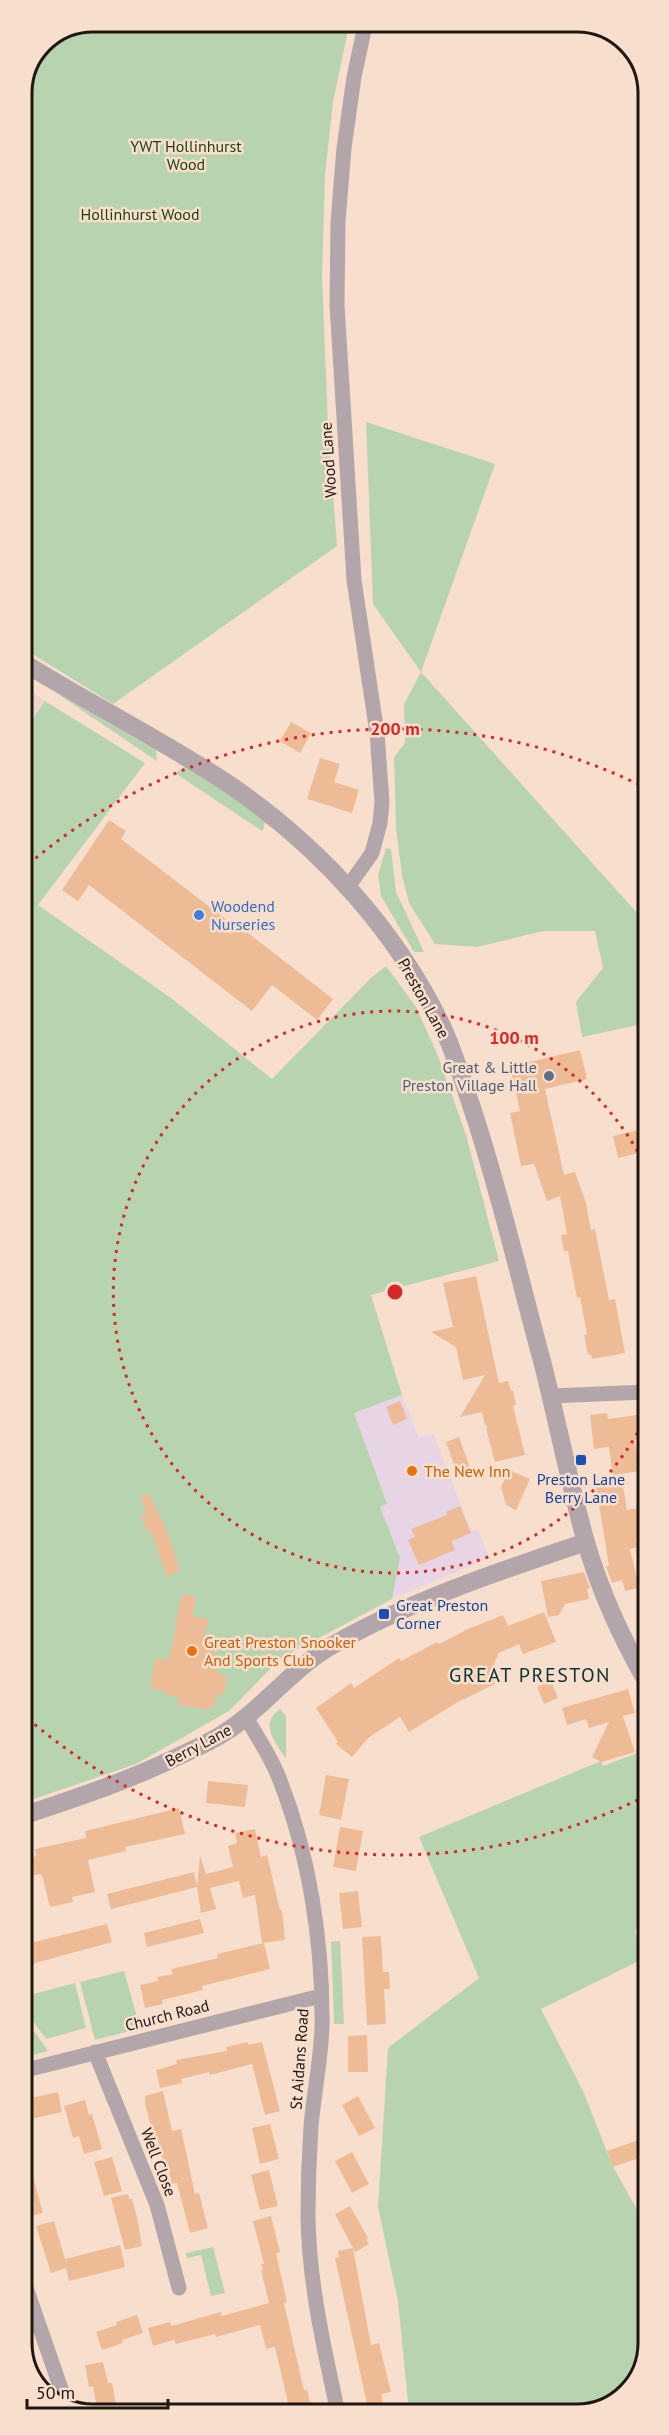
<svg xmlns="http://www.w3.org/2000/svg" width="669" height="2435" font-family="'PT Sans',sans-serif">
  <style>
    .commercial { fill: #e7d4e4 }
    .education { fill: #edd5cb }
    .green { fill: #b8d3af }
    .building { fill: #edbc96 }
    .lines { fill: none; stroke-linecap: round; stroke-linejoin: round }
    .minor { stroke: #b3a6aa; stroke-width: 15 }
    .tertiary { stroke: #b3a6aa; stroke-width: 18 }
    .ring { fill: none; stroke: #d62828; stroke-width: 3; stroke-dasharray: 3 6 }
    .shop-dot { fill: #3f7fe0; stroke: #f8dfcd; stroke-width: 2 }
    .service-dot { fill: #5c6f8a; stroke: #f8dfcd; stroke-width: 2 }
    .transit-dot { fill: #1a4fb4; stroke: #f8dfcd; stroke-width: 2 }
    .food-dot { fill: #e8710a; stroke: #f8dfcd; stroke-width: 2 }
    .labels { text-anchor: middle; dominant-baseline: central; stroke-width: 5; stroke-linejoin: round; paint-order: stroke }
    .park-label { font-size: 16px; fill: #1c3e0c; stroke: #f8dfcd }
    .street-label { font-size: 16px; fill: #201711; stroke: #f8dfcd }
    .shop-label { font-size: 16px; fill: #366cbe; stroke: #f8dfcd; text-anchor: start }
    .service-label { font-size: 16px; fill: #4e5e75; stroke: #f8dfcd; text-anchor: end }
    .food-label { font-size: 16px; fill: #c56008; stroke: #f8dfcd; text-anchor: start }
    .transit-label { font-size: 16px; fill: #164399; stroke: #f8dfcd }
    .quarter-label { font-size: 20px; letter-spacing: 1.5px; fill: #0e3130; stroke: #f8dfcd }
    .rim { fill: none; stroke: #201711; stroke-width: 3 }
    .centre { fill: #d62828; stroke: #f8dfcd; stroke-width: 3 }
    .ring-label { font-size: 18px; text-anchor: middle; font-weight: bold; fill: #d62828; stroke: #f8dfcd; stroke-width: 5; stroke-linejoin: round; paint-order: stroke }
  </style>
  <rect width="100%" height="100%" fill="#f8dfcd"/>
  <path class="commercial" d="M402 1395 419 1438 433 1433 471 1531 478 1529 489 1558 392 1599 400 1558 380 1507 387 1504 354 1413Z"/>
  <path class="education" d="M21 685 45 701 21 736Z"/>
  <path class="green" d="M92 21H350L333 102 325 175 322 276 328 424 337 546 113 704 21 647V92L42 42Z
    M366 422 495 464 421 672 647 924V1023L582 1037 576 1002 603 968 595 931H543L477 947 435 944 409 903 402 875 396 829 394 757 405 743 404 704 421 672 373 604Z
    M56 693 156 750 157 761Z
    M45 701 145 763 38 905 171 998 272 1079 372 977 386 966 416 1007 438 1056 466 1135 499 1261 371 1295 402 1395 354 1413 387 1504 380 1507 400 1558 392 1599 281 1658 229 1711 136 1764 22 1803 21 736Z
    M185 767 227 793 265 820 264 828 262 831 175 773Z
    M386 848 391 849 396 892 424 952H414L381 896 378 875Z
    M280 1709 286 1716V1759C276 1742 258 1725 280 1709Z
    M648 1749V1923L635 1931 643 1959 541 2009 583 2091 613 2167 648 2229V2343L631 2390 591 2413H409L398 2301 378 2207 388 2048 479 1978 419 1837 601 1761 603 1766Z
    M340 1941 344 2024H334L331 1942Z
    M124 1971 137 2017 134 2030 95 2040 80 1982Z
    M75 1983 86 2028 46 2039 22 2006V1997Z
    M22 2014 48 2051 22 2058Z
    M213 2247 225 2293 211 2296 201 2255 187 2258 186 2253Z"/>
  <path class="building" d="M291 722 311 733 300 753 280 741Z
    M320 758 340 764 334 782 359 790 352 813 307 799Z
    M109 820 126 831 121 839 245 934 247 932 333 999 317 1020 272 985 252 1011 89 885 78 901 62 890Z
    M580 1050 587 1079 545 1089 564 1175 575 1172 586 1203 591 1230 595 1229 609 1300 615 1299 625 1353 592 1359 591 1354 588 1355 584 1335H587L580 1297 577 1298 568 1251H564L561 1235 567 1234 560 1196 547 1201 534 1164 521 1166 510 1113 520 1111 511 1072 527 1068 525 1063Z
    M647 1128V1151L618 1158 613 1136Z
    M476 1276 499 1383 508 1381 511 1391H513L516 1405 513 1406 525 1455 495 1462 486 1428 488 1427 485 1425 482 1412 460 1417 485 1375 463 1380 456 1347 431 1332 453 1327 443 1283Z
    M400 1401 407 1419 393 1425 386 1407Z
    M607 1413 608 1419 644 1414 647 1439 635 1440 639 1471 613 1475 609 1447 594 1449 590 1415Z
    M459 1437 470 1468 457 1473 446 1442Z
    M509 1470 530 1479 516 1510 506 1505 501 1487Z
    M621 1475 627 1510 647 1507V1524L638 1525 641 1538 636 1539 638 1547 630 1549 639 1588 625 1591 622 1580 612 1583 606 1566H609L595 1480Z
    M148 1493 166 1528 180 1571 166 1576 152 1532 149 1533 140 1516 146 1513 141 1496Z
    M460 1506 471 1533 452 1541 455 1550 419 1565 408 1540 415 1537 411 1529 447 1515 446 1512Z
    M584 1572 590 1588 587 1589 589 1599 565 1604 559 1615 548 1617 541 1581Z
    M182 1594 196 1597 192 1616 208 1619 203 1645 215 1647 213 1654 217 1655 214 1670 220 1672V1675L227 1676 224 1695 216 1694 214 1706 207 1710 177 1704 179 1697 164 1694V1691L150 1688 156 1658 169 1660Z
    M544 1612 556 1642 523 1654 519 1644 499 1653 490 1672 495 1684 458 1702 409 1732 400 1717 368 1738 352 1757 336 1744 338 1742 316 1708 351 1683 354 1688 399 1658 401 1661 437 1642 439 1644 468 1629 503 1615 508 1626Z
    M551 1681 558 1698 544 1704 537 1687Z
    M628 1689 635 1713 623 1716 635 1752 602 1762 592 1757 609 1722 589 1728 586 1719 567 1725 562 1708Z
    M326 1775 349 1779 341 1820 319 1815Z
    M208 1781 248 1785 245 1807 206 1803Z
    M179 1808 185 1834 125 1847 126 1851 88 1860 95 1892 72 1897 73 1902 50 1907 42 1875 40 1874 22 1878V1859L36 1856 35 1849 86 1838 85 1831Z
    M340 1827 363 1831 356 1871 333 1867Z
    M255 1829 261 1857 267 1855 280 1910H282L285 1940 262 1943 255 1895 243 1898 239 1881 210 1888 216 1909 201 1913 197 1887 111 1909 107 1894 194 1872 197 1886 200 1856 206 1874 233 1867 228 1846 237 1843 235 1833Z
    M358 1891 362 1927 343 1929 339 1893Z
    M200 1919 204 1933 147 1947 144 1933Z
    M107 1924 112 1942 28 1965 22 1945Z
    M381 1936 383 1972H389L390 1989H384L386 2024 367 2025 362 1937Z
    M264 1943 270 1969 202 1986 203 1990 162 2000 163 2004 145 2008 140 1985 158 1981 157 1977 173 1974 171 1969 218 1958 217 1954Z
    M367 2035 368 2072H348V2036Z
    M248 2042V2045L262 2042 280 2111 265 2115 252 2064 210 2075 209 2072 181 2079 182 2083 160 2088 156 2070 177 2064 176 2060 227 2051 226 2047Z
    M163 2091 172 2131 181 2129 195 2194 199 2193 208 2228 190 2233 177 2183 172 2184 168 2167 165 2168 157 2137 154 2138 145 2103V2096Z
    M58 2092 62 2112 22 2121V2100Z
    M358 2096 375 2128 359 2136 342 2105Z
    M85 2100 89 2115 92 2114 102 2149 84 2154 79 2136 73 2138 64 2106Z
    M270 2124 279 2159 260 2164 252 2128Z
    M648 2137V2155L613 2167 607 2151Z
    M352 2152 369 2184 352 2193 335 2161Z
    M22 2155H27L43 2213 22 2218Z
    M112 2157 122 2191 104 2196 94 2162Z
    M269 2170 278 2206 260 2210 251 2175Z
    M128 2194 129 2199H132L137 2217 142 2246 125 2250 111 2198Z
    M350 2206 368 2238 366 2239 369 2244 355 2252 353 2248 371 2345 379 2343 391 2392 381 2394 385 2413H369L335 2258 339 2257 338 2251 353 2248 335 2214Z
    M271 2216 280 2252 276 2253 287 2302 284 2303 304 2390H307L311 2406 292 2411 290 2403H288L275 2347 266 2349 260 2325 216 2337 215 2334 176 2344 174 2340 153 2346 148 2328 170 2322 171 2326 221 2312 222 2316 269 2303 261 2270H263L261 2264H264L253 2221Z
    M54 2221 65 2259 120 2245 125 2267 69 2281 66 2268 51 2273 36 2226Z
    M137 2315 143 2333 122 2340 123 2343 102 2350 96 2332 117 2325 116 2322Z
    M103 2362 108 2383H112L118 2414H98L93 2386 89 2387 85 2365Z"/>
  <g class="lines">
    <path class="minor" d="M348 887 372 853 380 823 382 802 377 733 354 580 337 305 338 222 344 148 354 77 366 21
      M550 1396 647 1392
      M246 1717C256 1735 269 1754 277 1773 309 1851 323 1942 322 2026 321 2060 314 2092 311 2126 309 2156 308 2186 308 2216 309 2284 324 2348 338 2413
      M95 2052 157 2205 179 2288
      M22 2071 321 1996
      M22 2276 67 2406"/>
    <path class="tertiary" d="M21 661C91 705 165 741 233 787 321 848 397 931 443 1028 456 1057 465 1087 475 1117 501 1197 520 1280 542 1361 557 1420 569 1481 585 1539 599 1588 623 1641 648 1684
      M22 1816C76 1798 128 1781 179 1756 194 1749 210 1742 224 1733 264 1708 292 1668 333 1645 412 1600 500 1571 586 1542"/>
  </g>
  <g class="ring">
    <path d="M646 1417A281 281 0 1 1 646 1167"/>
    <path d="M646 1796A563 563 0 0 1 26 1717M22 870A563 563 0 0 1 646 788"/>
  </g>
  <circle class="shop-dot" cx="199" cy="915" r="6"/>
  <circle class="service-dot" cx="549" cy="1076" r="6"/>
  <g class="transit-dot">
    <rect x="575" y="1454" width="12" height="12" rx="3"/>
    <rect x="378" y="1608" width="12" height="12" rx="3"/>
  </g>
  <g class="food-dot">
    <circle cx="412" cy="1471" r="6"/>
    <circle cx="192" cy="1651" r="6"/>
  </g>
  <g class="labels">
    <g class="park-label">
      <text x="186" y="146">YWT Hollinhurst<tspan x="186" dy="18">Wood</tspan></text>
      <text x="140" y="214">Hollinhurst Wood</text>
    </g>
    <g class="street-label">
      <text transform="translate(328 460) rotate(-94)">Wood Lane</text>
      <text transform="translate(424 998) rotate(61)">Preston Lane</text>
      <text transform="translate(198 1745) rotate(-28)">Berry Lane</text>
      <text transform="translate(167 2015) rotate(-14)">Church Road</text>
      <text transform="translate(299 2059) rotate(-86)">St Aidans Road</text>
      <text transform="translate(159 2162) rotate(69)">Well Close</text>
    </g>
    <g class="shop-label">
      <text x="211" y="906">Woodend<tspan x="211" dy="18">Nurseries</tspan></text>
    </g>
    <g class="service-label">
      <text x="537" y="1067">Great &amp; Little<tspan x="537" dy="18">Preston Village Hall</tspan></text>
    </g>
    <g class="food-label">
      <text x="424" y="1471">The New Inn</text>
      <text x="204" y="1642">Great Preston Snooker<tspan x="204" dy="18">And Sports Club</tspan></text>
    </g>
    <g class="transit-label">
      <text x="581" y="1479">Preston Lane<tspan x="581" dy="18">Berry Lane</tspan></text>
      <text x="396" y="1605" text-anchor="start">Great Preston<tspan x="396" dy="18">Corner</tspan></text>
    </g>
    <g class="quarter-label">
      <text x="530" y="1675">GREAT PRESTON</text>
    </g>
  </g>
  <path d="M0 0H669V2435H0ZM93 32H577A61 61 0 0 1 638 93V2343A61 61 0 0 1 577 2404H93A61 61 0 0 1 32 2343V93A61 61 0 0 1 93 32Z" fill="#f8dfcd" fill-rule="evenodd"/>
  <path class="rim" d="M93 32H577A61 61 0 0 1 638 93V2343A61 61 0 0 1 577 2404H93A61 61 0 0 1 32 2343V93A61 61 0 0 1 93 32Z"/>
  <circle cx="395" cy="1292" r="9" class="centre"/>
  <g class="ring-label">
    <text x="395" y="735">200 m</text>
    <text x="514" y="1044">100 m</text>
  </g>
  <path d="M27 2399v9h141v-9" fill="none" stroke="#201711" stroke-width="3"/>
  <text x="36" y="2399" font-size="18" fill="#201711" stroke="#f8dfcd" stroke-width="4.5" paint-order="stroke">50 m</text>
</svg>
